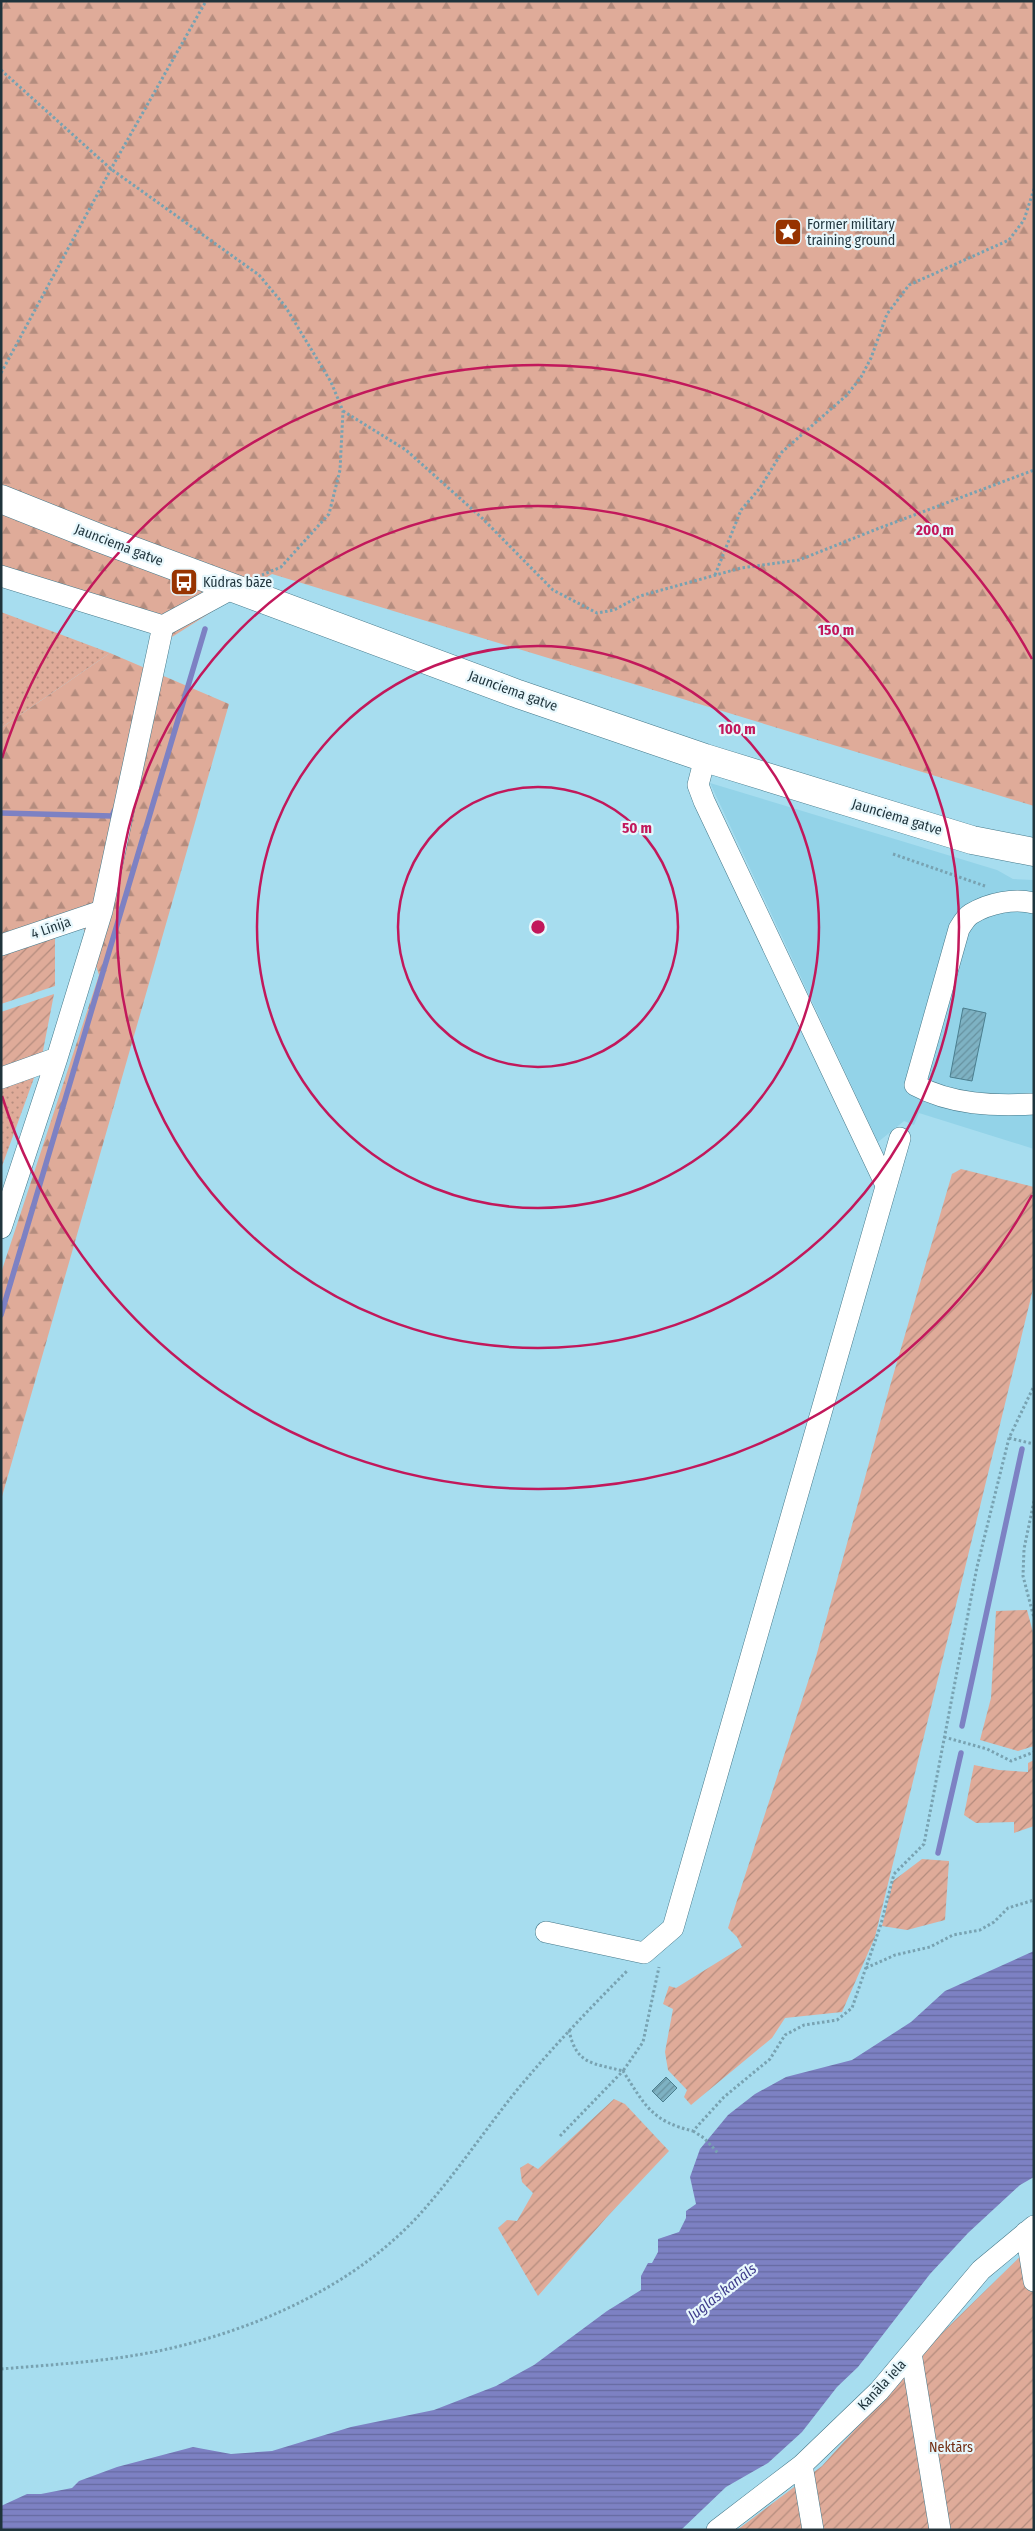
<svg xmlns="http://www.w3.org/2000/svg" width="1035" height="2531" font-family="'Fira Sans Condensed',sans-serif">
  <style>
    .built { fill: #93d3e8 }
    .grass { fill: url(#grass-dots) }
    .forest { fill: url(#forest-firs) }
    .garden { fill: url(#garden-furrows) }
    .water { fill: url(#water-rules) }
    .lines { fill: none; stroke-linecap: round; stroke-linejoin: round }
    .stream { stroke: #7d81c3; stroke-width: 5.5 }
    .building { fill: url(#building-hatch); stroke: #4b7e8e }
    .minor-casing { stroke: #457889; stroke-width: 22 }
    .major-casing { stroke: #457889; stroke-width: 29 }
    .path { stroke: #78a2b1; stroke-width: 3; stroke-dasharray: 2.5 2.5; stroke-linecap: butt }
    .minor { stroke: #fff; stroke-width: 21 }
    .major { stroke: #fff; stroke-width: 28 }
    .ring { fill: none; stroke: #c2185b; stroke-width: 2.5 }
    .labels { text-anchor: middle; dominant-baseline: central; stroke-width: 4.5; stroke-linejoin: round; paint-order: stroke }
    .poi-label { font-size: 14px; fill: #1f343c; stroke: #e7f7fc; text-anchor: start }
    .street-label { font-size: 14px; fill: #1f343c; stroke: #e7f7fc }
    .park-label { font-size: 14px; fill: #712d12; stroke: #e7f7fc }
    .water-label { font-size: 15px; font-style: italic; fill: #3f3c8c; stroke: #e7f7fc }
    .centre { fill: #c2185b; stroke: #e7f7fc; stroke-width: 2.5 }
    .ring-label { font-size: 15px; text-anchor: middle; font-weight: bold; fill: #c2185b; stroke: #e7f7fc; stroke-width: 4.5; stroke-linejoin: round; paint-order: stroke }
  </style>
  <defs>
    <pattern id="grass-dots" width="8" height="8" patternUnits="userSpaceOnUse" patternTransform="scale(1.25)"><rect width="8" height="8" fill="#dfab99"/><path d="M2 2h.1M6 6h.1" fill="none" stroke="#b48c7e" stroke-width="1.8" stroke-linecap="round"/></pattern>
    <pattern id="forest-firs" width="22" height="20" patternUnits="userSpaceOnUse" patternTransform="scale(1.25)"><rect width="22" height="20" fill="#dfab99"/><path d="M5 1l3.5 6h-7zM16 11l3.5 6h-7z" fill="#b48c7e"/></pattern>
    <pattern id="garden-furrows" width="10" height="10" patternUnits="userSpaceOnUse" patternTransform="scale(1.25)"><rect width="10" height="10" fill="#dfab99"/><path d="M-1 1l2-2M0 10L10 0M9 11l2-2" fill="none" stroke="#b48c7e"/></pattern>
    <pattern id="water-rules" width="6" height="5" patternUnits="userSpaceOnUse" patternTransform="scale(1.25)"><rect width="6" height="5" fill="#7d81c3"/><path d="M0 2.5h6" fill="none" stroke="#666aa0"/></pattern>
    <pattern id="building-hatch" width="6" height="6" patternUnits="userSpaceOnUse" patternTransform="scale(1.25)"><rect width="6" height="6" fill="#7eb2c3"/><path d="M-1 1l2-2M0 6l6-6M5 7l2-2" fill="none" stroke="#6792a0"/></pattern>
  </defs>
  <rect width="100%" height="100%" fill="#a7ddef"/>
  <path class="built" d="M710 783 997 870 1013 879 1034 880V1149L919 1113 914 1125 904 1121 878 1142Z"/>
  <path class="grass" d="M1 612 110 653 1 728Z
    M42 1056 1 1169V1071Z"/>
  <path class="forest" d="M1 1H1034V806L272 574 172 637 1 570Z
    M110 653 229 704 1 1500V1273L99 975 82 924 1 948V728Z"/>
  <path class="garden" d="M55 931V986L1 1004V948Z
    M54 994 42 1056 1 1071V1012Z
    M961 1169 1034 1187V1285L875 1937 842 2012 785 2018 772 2038 691 2105 684 2097 687 2090 668 2070 665 2052 673 2009 663 2004 669 1986 676 1988 742 1947 737 1937 728 1928 816 1657 890 1386 952 1174Z
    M1027 1610 1034 1636V1746L1018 1751 980 1740 991 1698 996 1611Z
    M1034 1760V1826L1014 1833V1822L976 1823 964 1815 974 1765 999 1770 1028 1772V1763Z
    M922 1859 949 1861 945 1920 907 1930 882 1926 893 1881Z
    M614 2099 625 2104 669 2151 606 2218 538 2296 498 2228 507 2220 517 2221 533 2193 522 2182 520 2168 528 2163 538 2169Z
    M1034 2243V2530H737L822 2466 943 2332Z"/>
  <path class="water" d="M1034 1951V2177L1020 2185 968 2233 930 2274 858 2367 837 2387 802 2432 768 2463 726 2487 681 2530H1V2506L27 2494H41L72 2488 79 2481 117 2467 193 2447 231 2454 272 2451 351 2427 434 2410 496 2386 534 2365 607 2311 641 2290V2276L648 2263H652L658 2252V2239L679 2232 686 2218V2211L696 2204 690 2177 700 2149 728 2115 755 2094 786 2077 852 2060 911 2022 945 1991Z"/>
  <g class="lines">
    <path class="stream" d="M1 813 112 816 114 811
      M1 1315 205 629
      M962 1726 1022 1449
      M938 1853 961 1753"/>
  </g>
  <path class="building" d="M963 1008 986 1013 972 1081 950 1077Z
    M666 2077 677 2088 663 2102 652 2091Z"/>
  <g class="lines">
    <g class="minor-casing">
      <path id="minor" d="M1 576 163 626
        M705 758 698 785 704 801 886 1185
        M1034 903C1014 898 989 903 971 914 966 917 962 924 959 929L915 1085C952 1105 993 1106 1034 1104
        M1 945 102 911
        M1 1078 57 1058
        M1 1228 57 1058 102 911 163 626 233 588
        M546 1932 644 1953 673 1928 900 1138
        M1026 2232 1034 2281
        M911 2353 940 2530
        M802 2465 813 2530
        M717 2530 802 2465 879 2391 981 2270 1034 2226"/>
    </g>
    <g class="major-casing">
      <path id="major" d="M1 499 99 538 518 694 705 758 972 840 1034 852"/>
    </g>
    <path class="path" d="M1 70 111 169 259 275 285 306 331 382 343 411 340 470 329 514 281 567 262 575
      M1 373 111 169 206 1
      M343 411 406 450 482 518 553 590 597 613 614 610 640 596 741 568 799 560 877 529 1034 470
      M715 575 741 510 760 488 782 452 847 395 861 377 871 358 887 314 909 285 1009 240 1024 220 1034 189
      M893 854 985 886
      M1009 1438 1034 1444
      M1034 1501 1024 1549 1023 1576 1034 1618
      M944 1737 987 1749 1011 1761 1034 1752
      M866 1968 895 1955 930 1947 953 1935 980 1930 994 1922 1008 1908 1034 1900
      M569 2030C576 2065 593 2063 623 2071L643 2042 659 1967
      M693 2131 704 2138 718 2153
      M560 2136 623 2071C645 2105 651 2121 693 2131L724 2097 770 2059 785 2035 804 2025 837 2020 852 2008 881 1924 894 1874 924 1844 977 1567 1009 1438 1034 1386
      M1 2369C59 2364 119 2361 176 2347 266 2325 357 2283 420 2214 455 2175 484 2131 517 2090 552 2048 589 2009 628 1970"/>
    <use href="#minor" class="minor"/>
    <use href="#major" class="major"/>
  </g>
  <g class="ring">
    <circle cx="538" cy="927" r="140"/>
    <circle cx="538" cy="927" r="281"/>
    <circle cx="538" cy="927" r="421"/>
    <path d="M1032 1195A562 562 0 0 1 2 1096M2 758A562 562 0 0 1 1032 659"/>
  </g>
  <defs>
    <g id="sight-square" transform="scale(1.4375)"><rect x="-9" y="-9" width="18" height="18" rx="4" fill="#973300" stroke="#e7f7fc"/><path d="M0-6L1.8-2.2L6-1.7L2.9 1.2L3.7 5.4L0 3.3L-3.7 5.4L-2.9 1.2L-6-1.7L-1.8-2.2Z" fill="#fff"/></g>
    <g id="bus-square" transform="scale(1.4375)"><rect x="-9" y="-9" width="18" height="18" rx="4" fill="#973300" stroke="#e7f7fc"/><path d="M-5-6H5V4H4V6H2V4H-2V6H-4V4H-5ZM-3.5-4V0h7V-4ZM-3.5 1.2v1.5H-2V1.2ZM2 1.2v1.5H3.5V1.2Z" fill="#fff"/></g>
  </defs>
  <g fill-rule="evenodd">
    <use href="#sight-square" x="788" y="232"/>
    <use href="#bus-square" x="184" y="582"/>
  </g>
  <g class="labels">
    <g class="poi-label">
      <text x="807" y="224">Former military<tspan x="807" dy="16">training ground</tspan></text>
      <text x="203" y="582">Kūdras bāze</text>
    </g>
    <g class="street-label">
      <text transform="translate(119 545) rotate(21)">Jaunciema gatve</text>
      <text transform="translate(513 691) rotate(20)">Jaunciema gatve</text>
      <text transform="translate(897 817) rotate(17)">Jaunciema gatve</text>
      <text transform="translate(51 928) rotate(-19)">4 Līnija</text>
      <text transform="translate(882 2385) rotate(-47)">Kanāla iela</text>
    </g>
    <g class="park-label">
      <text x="951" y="2447">Nektārs</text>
    </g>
    <g class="water-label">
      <text transform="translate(722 2292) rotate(-38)">Juglas kanāls</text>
    </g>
  </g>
  <circle cx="538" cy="927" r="8" class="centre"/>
  <g class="ring-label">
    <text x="935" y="535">200 m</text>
    <text x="836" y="635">150 m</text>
    <text x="737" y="734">100 m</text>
    <text x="637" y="833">50 m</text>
  </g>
  <rect width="1035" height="2531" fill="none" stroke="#1f343c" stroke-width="5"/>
</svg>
